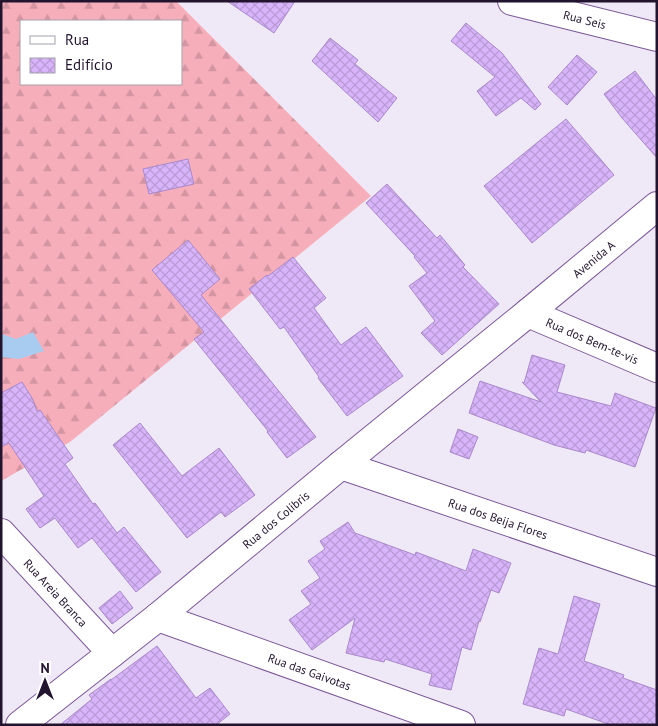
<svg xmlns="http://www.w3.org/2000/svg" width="658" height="726" font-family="'PT Sans',sans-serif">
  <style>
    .forest { fill: url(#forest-firs); fill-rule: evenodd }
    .water { fill: #a7ccef }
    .building { fill: url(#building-cross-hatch); stroke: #aa88cb }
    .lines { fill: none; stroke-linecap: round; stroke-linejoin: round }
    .minor-casing { stroke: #7b5999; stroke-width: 30 }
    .minor { stroke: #fff; stroke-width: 28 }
    .labels { text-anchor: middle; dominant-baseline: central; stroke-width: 4; stroke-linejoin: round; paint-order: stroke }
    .street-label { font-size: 12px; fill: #22142e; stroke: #fff }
  </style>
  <defs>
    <pattern id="forest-firs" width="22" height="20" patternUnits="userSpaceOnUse" patternTransform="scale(1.25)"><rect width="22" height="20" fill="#f7aebb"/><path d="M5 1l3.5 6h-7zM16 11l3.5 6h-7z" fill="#d395a1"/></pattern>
    <pattern id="building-cross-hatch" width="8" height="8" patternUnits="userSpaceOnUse" patternTransform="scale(1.25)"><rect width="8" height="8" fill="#d8b4fa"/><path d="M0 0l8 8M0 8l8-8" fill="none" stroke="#b99ad7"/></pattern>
  </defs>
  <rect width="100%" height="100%" fill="#efe8f6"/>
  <path class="forest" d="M1 1H176L371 196 70 442 1 481ZM21 21H181V84H21Z"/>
  <path class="water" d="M33 332 44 351 19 359 1 357 2 334 16 339Z"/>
  <path class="building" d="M227 1H295L274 33Z
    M466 23 502 53 541 104 535 110 521 98 496 116 477 91 495 77 451 41Z
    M330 38 358 60 355 64 397 98 378 122 312 61Z
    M577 55 597 72 567 105 548 87Z
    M635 71 657 100V158L622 118 604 94Z
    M566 119 614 175 532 243 484 186Z
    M188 159 194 184 149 194 143 169Z
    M387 184 437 238 440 235 465 265 463 267 499 304 442 355 421 333 435 321 409 286 427 273 414 257 415 256 366 203Z
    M188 240 220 279 201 295 316 437 287 458 267 432 268 431 194 339 204 332 152 270Z
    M293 257 326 298 314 308 341 345 366 327 403 376 347 416 318 378 319 377 284 327 280 329 249 289 267 275 268 276Z
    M532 355 565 365 557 392 611 406 615 393 656 408 635 467 586 450 585 453 554 445 469 413 480 381 541 402 522 382 524 383Z
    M22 382 32 398 37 411 40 410 73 458 65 464 93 504 95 503 117 533 124 527 161 572 136 592 92 538 78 548 55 518 40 528 26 509 44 496 9 443 1 447V393Z
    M140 423 182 476 219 448 255 495 225 517 221 512 187 538 113 445Z
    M458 429 478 437 469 459 450 452Z
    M348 522 355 533 415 555 416 552 466 571 473 549 511 563 499 593 491 590 480 622 479 621 471 650 462 647 451 690 429 685 432 674 385 659 384 662 346 653 355 618 312 650 289 620 311 604 301 591 320 578 308 561 325 549 320 541Z
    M120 591 133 608 112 624 99 608Z
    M574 596 600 604 584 661 624 675 623 678 657 690V725H611L566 709 564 716 523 704 539 648 558 654Z
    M157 646 196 698 210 688 230 714 216 725H60L92 699 89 695 111 679V680Z"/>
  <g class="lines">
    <g class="minor-casing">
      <g id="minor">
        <path id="s1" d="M512 1 657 37"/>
        <path id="s2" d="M528 313 657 368"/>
        <path id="s3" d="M341 465 657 572"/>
        <path id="s4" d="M1 533 112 653"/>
        <path id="s5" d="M158 617 461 725"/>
        <path id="s6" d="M20 725 158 617 341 465 528 313 657 206"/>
      </g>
    </g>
    <use href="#minor" class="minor"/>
  </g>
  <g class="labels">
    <g class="street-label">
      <text stroke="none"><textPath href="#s1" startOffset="75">Rua Seis</textPath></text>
      <text stroke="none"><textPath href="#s6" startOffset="739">Avenida A</textPath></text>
      <text stroke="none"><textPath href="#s2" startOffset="70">Rua dos Bem-te-vis</textPath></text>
      <text stroke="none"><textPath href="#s3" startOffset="166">Rua dos Beija Flores</textPath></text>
      <text stroke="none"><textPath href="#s6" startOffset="328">Rua dos Colibris</textPath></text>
      <text stroke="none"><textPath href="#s4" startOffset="81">Rua Areia Branca</textPath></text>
      <text stroke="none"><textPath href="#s5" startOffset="161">Rua das Gaivotas</textPath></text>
    </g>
  </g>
  <rect width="658" height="726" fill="none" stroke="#22142e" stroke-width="5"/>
  <rect x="20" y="20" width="162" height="65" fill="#ffffff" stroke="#a7a1ab"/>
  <rect x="30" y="36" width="25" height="8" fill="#ffffff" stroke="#a7a1ab"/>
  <text x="65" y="45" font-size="15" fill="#22142e">Rua</text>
  <rect x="30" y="58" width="25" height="15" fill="url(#building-cross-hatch)" stroke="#a7a1ab"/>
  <text x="65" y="70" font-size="15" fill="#22142e">Edifício</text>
  <g transform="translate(45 681)" stroke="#ffffff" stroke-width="4" paint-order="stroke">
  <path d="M0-4L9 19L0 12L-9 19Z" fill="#22142e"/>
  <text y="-8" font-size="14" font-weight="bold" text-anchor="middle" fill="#22142e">N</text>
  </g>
</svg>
